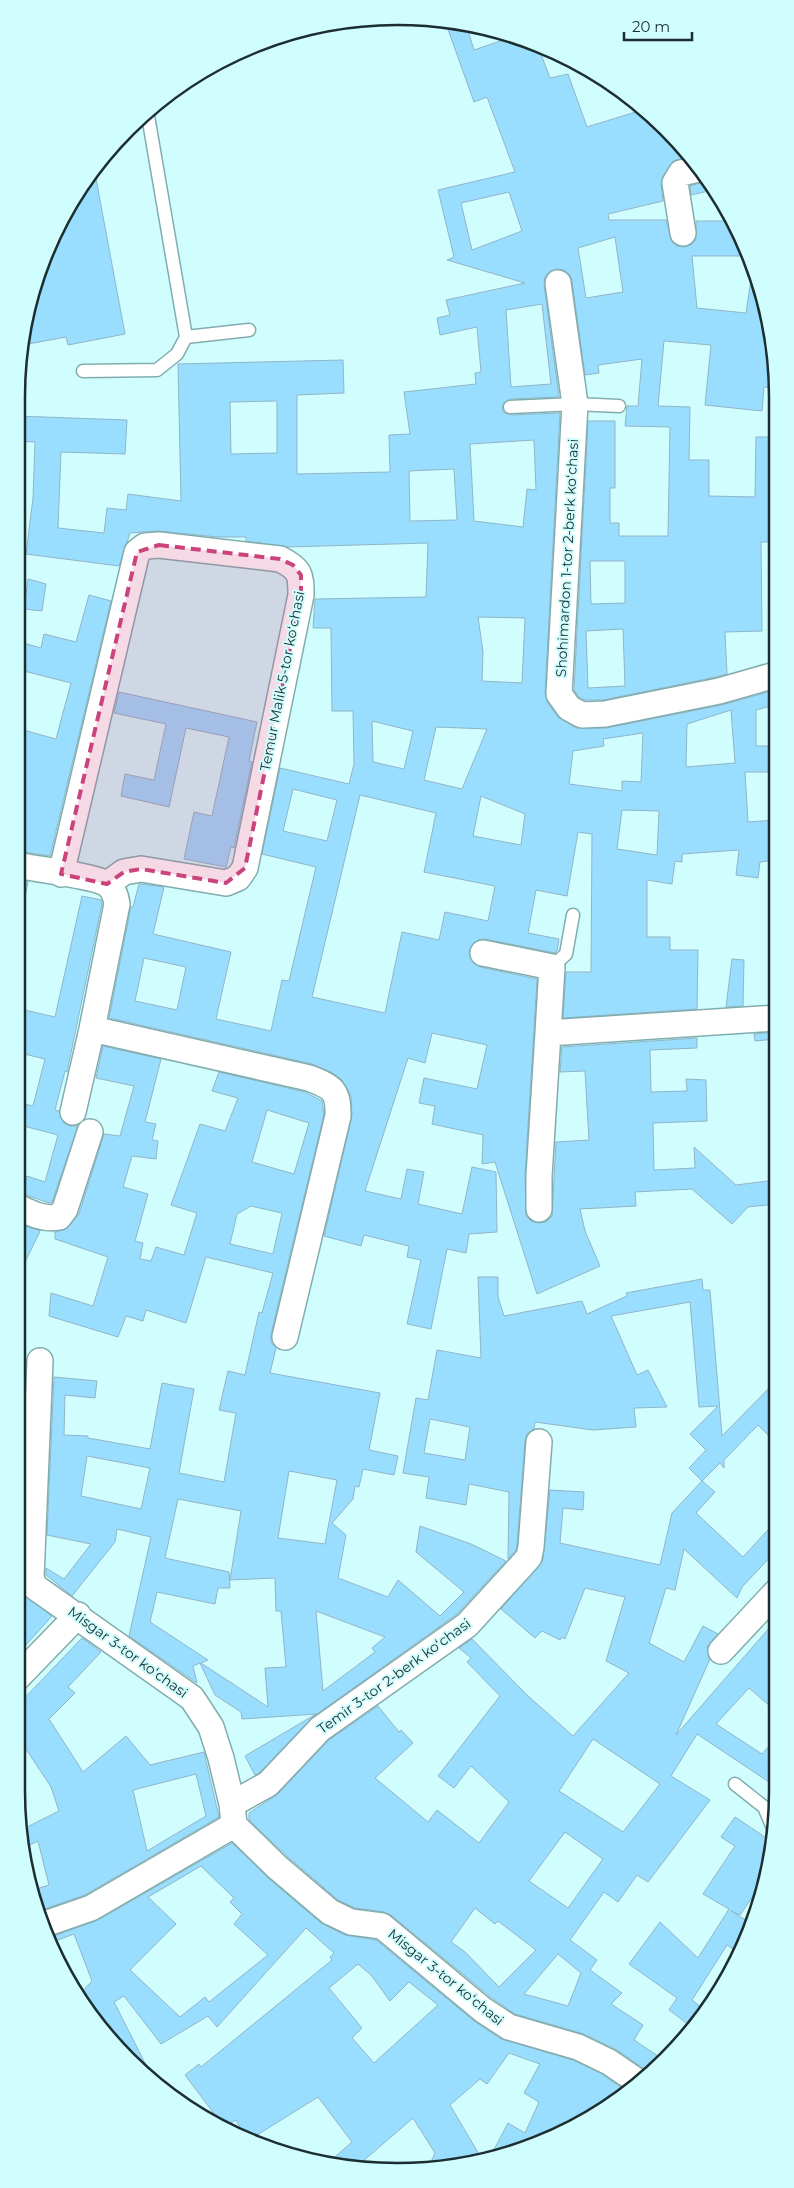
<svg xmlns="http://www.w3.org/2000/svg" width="794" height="2188" font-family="Montserrat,sans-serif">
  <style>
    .building { fill: #9adeff; stroke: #91b5c7; fill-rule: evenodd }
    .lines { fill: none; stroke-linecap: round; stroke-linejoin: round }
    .lane-casing { stroke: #82adae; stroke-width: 15 }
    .street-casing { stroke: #82adae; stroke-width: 28 }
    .lane { stroke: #fff; stroke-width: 12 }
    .street { stroke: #fff; stroke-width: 25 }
    .marked { fill: #cb437d; fill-opacity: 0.2; stroke: #cb437d; stroke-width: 4; stroke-dasharray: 10 6; stroke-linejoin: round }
    .labels { text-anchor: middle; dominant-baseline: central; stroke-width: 4; stroke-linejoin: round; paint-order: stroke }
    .street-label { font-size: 14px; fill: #1c2e2f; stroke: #d0fdfe }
    .rim { fill: none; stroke: #1c2e2f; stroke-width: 2.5 }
  </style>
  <rect width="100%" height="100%" fill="#d0fdfe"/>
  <path class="building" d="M445 21 466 24 474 50 512 37 539 49 550 78 568 74 587 127 642 110 683 146 690 156 673 161 663 176 661 185 663 201 608 214 609 220H666L672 242 677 246 685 247 692 244 696 239V221H734L739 229 747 256H692L697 308 746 313 752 273 774 347 775 388 764 387 762 411 705 405 711 345 664 341 658 406 690 407 689 460H709V496L755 497 756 437H775V542H761L762 631 725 632 727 674 716 677 603 700H585L579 697 574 690 588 421H615V488H610V523H619V536H668L670 427 625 426 627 406H638L642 359 598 365 599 373 585 375 572 281 570 275 564 270 556 269 550 271 545 277 544 285 559 397 510 399 503 404V412L510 415 560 413 545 693 547 702 558 717 576 728H606L722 705 775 690V705L756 710V746H775V772H745L748 822 776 820V860L760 862 758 878 736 875 739 850 682 854V862L675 861 672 884 647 880V937H670V950H698L697 1009 563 1018 566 972H591L592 834 578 832 567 896 536 890 528 933 559 939 557 951 555 953 485 939 478 940 469 950 470 958 480 967 537 979 525 1175 526 1216 531 1221 539 1223 546 1222 552 1216 556 1142 589 1140 585 1071 560 1072 562 1047 697 1038V1048L650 1050 651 1092 687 1091 686 1079 706 1080 707 1121 653 1123 654 1170 695 1168 694 1147 736 1185 776 1180V1204L748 1207 732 1224 692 1189 635 1192 636 1206 580 1209 585 1231 600 1266 537 1294 495 1162 482 1164 483 1135 432 1124 435 1106 419 1103 424 1078 477 1089 487 1045 432 1033 425 1063 408 1058 365 1191 401 1199 407 1169 424 1172 418 1204 462 1214 472 1167 496 1172 497 1232 469 1234 466 1253 447 1249 431 1329 407 1324 421 1260 407 1257 409 1246 364 1235 361 1246 324 1236 352 1116 351 1096 342 1080 331 1072 312 1064 109 1018 131 907H133L139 884H141L164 887 153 934 231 952 216 1019 271 1031 282 980 289 981 316 867 262 854 280 768 349 784 354 764 353 711H332L331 628H313L315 599 426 597 428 543 287 547 246 541V537H218L158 531 130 533 119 566 26 554 33 498 35 442 16 441V416L127 420 125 454 61 452 58 528 104 533 107 508 126 510 128 494 181 501 178 364 343 360 344 393 297 395V474L390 472 389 435 410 434 404 392 476 384 475 373 481 372 477 327 440 335 437 318 450 315 446 300 525 283 447 260 454 257 438 190 515 172 487 97 474 102ZM509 192 522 231 472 250 461 203ZM615 237 623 292 586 298 578 248ZM542 304 551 384 511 387 506 310ZM277 401V453L231 454 230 402ZM534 440 536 490 527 489 523 527 474 521 470 444ZM454 469 457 520 410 521 409 471ZM590 561H625V603L591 604ZM478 617 525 618 522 683 482 681 483 652ZM623 629 625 686 588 688 586 631ZM731 710 735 763 686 767 687 724ZM372 721 413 731 404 769 373 762ZM436 727 487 729 462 789 424 780ZM643 733 641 782 622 781V791L569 784 573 751 604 746 603 739ZM293 789 337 800 327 841 283 831ZM360 795 436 813 424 872 495 886 488 921 445 912 439 940 402 932 385 1013 312 997ZM481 796 525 814 521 845 473 836ZM622 810 659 811 657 855 617 849ZM144 958 186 967 177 1010 135 1001Z
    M94 168 125 334 68 345 66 337 23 345 29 298 56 228Z
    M707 181 713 190 691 195 690 186Z
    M28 579 46 584 42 611 24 609Z
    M89 595 111 601 50 856 16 851V728L56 739 71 683 16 669V641L41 648 44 634 76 642Z
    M119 692 257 722 249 761 252 762 234 848 231 847 226 867 184 859 194 812 212 816 229 737 186 728 169 807 121 796 125 774 154 780 166 724 114 713Z
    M16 880 28 882 24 901 16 900Z
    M82 896 101 900 102 904 67 1072 65 1071 55 1110 59 1111 64 1123 70 1126H78L52 1202 49 1203 21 1193 27 1176 45 1182 58 1135 16 1124V1102L33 1106 45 1059 16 1052V1008L55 1017Z
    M732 959 744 960 743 1006 726 1007Z
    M776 1032V1039L755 1041 754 1034Z
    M103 1046 161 1059 145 1122 156 1124 152 1140 158 1141 156 1159 132 1156 123 1187 148 1194 135 1241 143 1243 140 1259 151 1261 156 1247 184 1255 197 1213 171 1205 200 1124 225 1131 238 1098 212 1091 219 1072 305 1092 322 1101 324 1114 271 1334V1342L276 1348 270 1373 380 1393 369 1450 398 1456 394 1475 363 1469 359 1487 355 1486 353 1499 332 1523 346 1535 338 1578 388 1597 398 1580 440 1616 464 1592 416 1552 420 1526 471 1544 506 1561 457 1614 317 1714 242 1719 241 1712 215 1695 200 1663 193 1666 197 1683 129 1636 151 1537 117 1529 115 1542 72 1596 46 1575V1568L64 1579 91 1544 47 1535 54 1377 97 1381 95 1398 65 1395 64 1435 88 1436V1438L150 1449 162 1383 194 1389 179 1473 224 1482 236 1413 219 1410 228 1371 245 1375 259 1312 262 1313 273 1273 206 1257 186 1323 146 1310 143 1321 126 1316 118 1337 49 1316 51 1293 93 1306 108 1257 55 1239V1232L66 1229 79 1214 104 1134 120 1136 134 1086 96 1078ZM267 1110 309 1123 294 1174 252 1162ZM251 1206 282 1213 273 1254 230 1244 237 1214ZM87 1456 150 1468 141 1509 81 1496ZM289 1471 337 1480 325 1544 278 1538ZM178 1499 241 1511 230 1580 275 1578 276 1611H281L286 1667 265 1668 268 1707 201 1663 208 1660 150 1622 157 1592 215 1604 218 1588H230L229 1572 165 1558ZM316 1611 385 1637 372 1648 375 1652 323 1691Z
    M22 1225 40 1231 16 1281V1236Z
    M478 1277H498V1297L504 1316 582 1301 587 1314 627 1296 626 1293 702 1279 703 1290H710L722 1436 777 1380V1444L758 1425 724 1460V1468L720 1463 702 1481 689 1468 706 1450 690 1434 718 1406 699 1407 690 1302 611 1316 637 1375 648 1370 667 1407 634 1408 636 1427 593 1430 535 1422 534 1429 527 1434 525 1441 517 1545 516 1550 508 1559 509 1492 469 1484 466 1505 426 1498 429 1477 403 1473 416 1398 428 1400 437 1350 481 1358ZM430 1419 470 1427 465 1460 424 1453Z
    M16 1378 25 1379 19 1529 16 1528Z
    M702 1481 715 1492 696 1513 743 1557 777 1520V1550L742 1587 737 1598 684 1549 675 1590 666 1588 649 1643 684 1662 703 1626 718 1634 707 1647 710 1659 676 1735 777 1619 778 1713 749 1688 716 1724 762 1754 778 1736V1788L697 1734 671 1776 710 1800 648 1882 637 1875 618 1902 604 1892 570 1940 597 1960 590 1970 622 1993 611 2004 643 2025 634 2040 661 2058 647 2071 617 2050 584 2034 515 2014 492 1998 391 1915 384 1912 355 1908 338 1900 287 1856 249 1820V1813L278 1794 329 1740 378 1706 399 1732 401 1730 413 1743 375 1778 428 1822 437 1810 479 1843 509 1802 471 1766 454 1788 438 1776 500 1696 467 1662 471 1658 459 1648 472 1639 527 1695 573 1736 629 1673 606 1661 625 1597 585 1588 565 1639 562 1637 560 1640 542 1631 535 1638 501 1609 543 1560 550 1490 584 1492 583 1510 563 1508 560 1543 660 1565 672 1513ZM593 1739 660 1784 623 1832 559 1791ZM565 1832 603 1859 568 1908 529 1881ZM475 1908 495 1924 498 1921 536 1950 499 1987 465 1952 451 1942ZM558 1954 581 1973 568 2006 524 1994Z
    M16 1550 17 1578 22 1593 52 1616 16 1656Z
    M82 1638 101 1652 68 1687 75 1693 49 1719 83 1772 126 1736 150 1765 204 1752 219 1817 85 1895 36 1912 33 1890 49 1885 38 1841 26 1847 23 1829 59 1811 51 1787 24 1746 16 1754V1707ZM196 1774 206 1816 147 1851 133 1790Z
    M316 1714 259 1773 255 1775 245 1756Z
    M735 1817 771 1841 766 1877 740 1915 731 1911 752 1924 741 1954 727 1945 692 2000 706 2011 693 2028 669 2010 677 1998 629 1964 660 1922 698 1958 729 1909 703 1894 735 1846 721 1837Z
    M232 1843 268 1878 321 1923 345 1935 376 1940 474 2021 501 2039 573 2060 602 2074 626 2091 608 2108 543 2143 489 2159 508 2123 525 2133 539 2102 524 2093 540 2064 509 2053 487 2084 480 2079 450 2105 483 2161 472 2164 429 2166 435 2153 413 2118 355 2168 327 2164 352 2142 318 2097 249 2140 245 2138 236 2120 224 2127 185 2075 199 2064 201 2067 332 1960 330 1957 334 1953 306 1928 217 2027 208 2016 161 2044 124 1996 114 2002 151 2075 111 2042 78 1996 92 1981 74 1934 50 1943 48 1938 98 1920ZM201 1866 234 1898 230 1902 242 1914 234 1924 268 1955 209 2002 205 1997 180 2017 130 1970 176 1924 148 1897ZM358 1964 371 1975 390 2001 409 1982 438 2005 374 2063 352 2038 362 2028 329 1988Z"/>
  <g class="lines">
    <g class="lane-casing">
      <path id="lane" d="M186 337 249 330
        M83 371 157 370 177 354 186 337 147 110
        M510 407 575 404 619 406
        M552 967 566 954 573 915
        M735 1784 764 1807 773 1828"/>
    </g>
    <g class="street-casing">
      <path id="street" d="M683 233 675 183 681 173 699 169
        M558 283 575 404 559 694 569 708 582 715 605 714 719 691 775 675
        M16 865C35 869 95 876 107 884 114 889 116 897 117 904L92 1029 309 1078C332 1087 339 1090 338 1116L285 1337
        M61 874 137 552 145 546 159 545 280 559C300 569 301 574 301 595L245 868 238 878 226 883 141 869 124 872 107 884
        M483 953 552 967 548 1033
        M73 1112 92 1029
        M16 1206C30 1213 43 1220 59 1217L65 1209 90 1132
        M539 1209V1176L548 1033 776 1018
        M40 1361 31 1578 35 1587 192 1698 211 1727 221 1758 232 1804 234 1825 277 1867 330 1912 351 1922 382 1926 483 2010 509 2027 578 2047 609 2062 637 2081
        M721 1651 777 1591
        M16 1679 78 1615
        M232 1804 268 1784 320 1729 467 1625 522 1565 529 1557 531 1547 539 1442
        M42 1925 91 1908 234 1825"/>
    </g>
    <use href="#lane" class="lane"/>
    <use href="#street" class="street"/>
  </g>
  <path class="marked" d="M159 545 280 559 293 565 301 575V595L245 868 226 883 141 869 124 872 107 884 61 874 137 552Z"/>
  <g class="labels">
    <g class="street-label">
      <text transform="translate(567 558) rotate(-87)">Shohimardon 1-tor 2-berk koʻchasi</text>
      <text transform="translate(282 681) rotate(-79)">Temur Malik 5-tor koʻchasi</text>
      <text transform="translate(128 1652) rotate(36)">Misgar 3-tor koʻchasi</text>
      <text transform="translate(394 1676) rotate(-36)">Temir 3-tor 2-berk koʻchasi</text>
      <text transform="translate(446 1977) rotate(39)">Misgar 3-tor koʻchasi</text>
    </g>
  </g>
  <path d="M0 0H794V2188H0ZM397 25H397A372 372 0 0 1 769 397V1791A372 372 0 0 1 397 2163H397A372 372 0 0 1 25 1791V397A372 372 0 0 1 397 25Z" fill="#d0fdfe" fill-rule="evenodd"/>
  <path class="rim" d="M397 25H397A372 372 0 0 1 769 397V1791A372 372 0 0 1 397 2163H397A372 372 0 0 1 25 1791V397A372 372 0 0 1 397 25Z"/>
  <path d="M624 32v8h68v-8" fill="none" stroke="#1c2e2f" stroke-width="2.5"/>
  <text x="632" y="32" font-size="15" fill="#1c2e2f" stroke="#d0fdfe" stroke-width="4" paint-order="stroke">20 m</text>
</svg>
